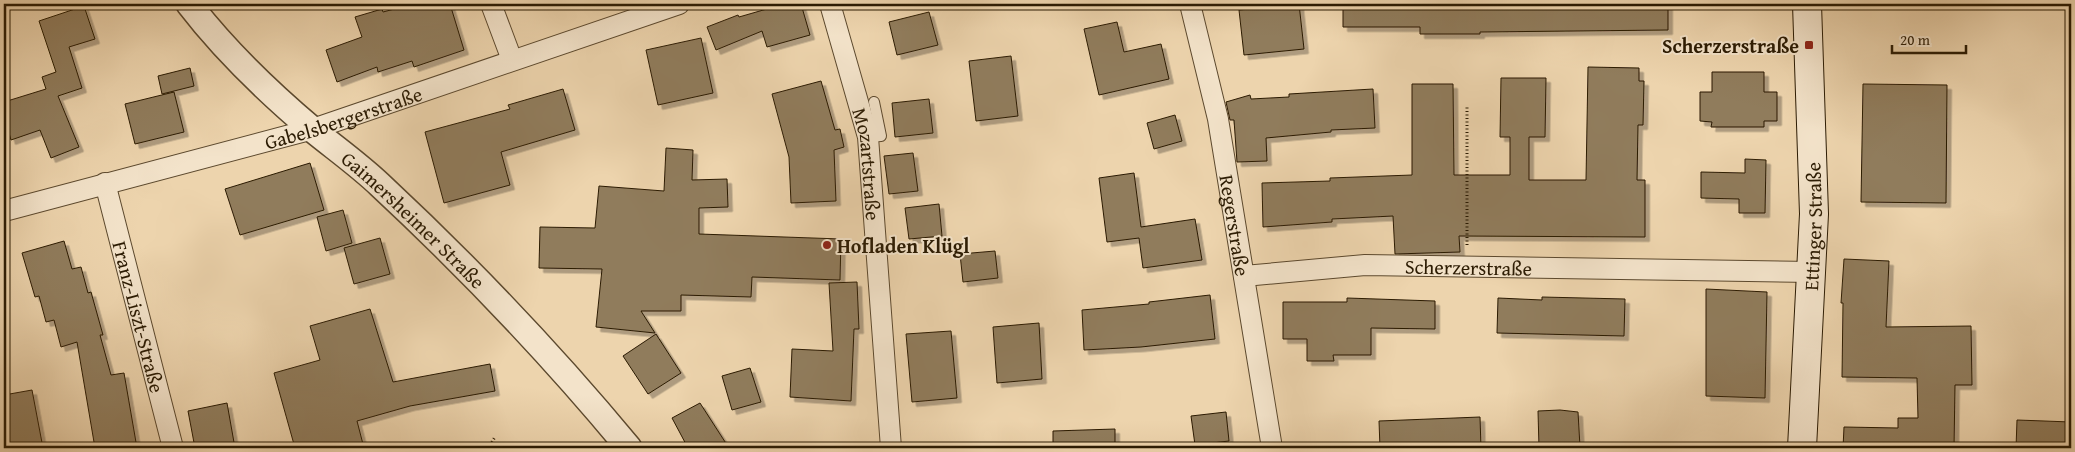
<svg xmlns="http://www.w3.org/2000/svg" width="2075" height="452" font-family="'Gentium Book Plus',serif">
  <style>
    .building { fill: #907b5b; stroke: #2b1b03; filter: url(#shadow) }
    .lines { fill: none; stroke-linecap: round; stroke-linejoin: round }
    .service-casing { stroke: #5c492e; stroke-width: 12 }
    .minor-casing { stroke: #5c492e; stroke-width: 22 }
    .tertiary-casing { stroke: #5c492e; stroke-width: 28 }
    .secondary-casing { stroke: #2b1b03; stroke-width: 30 }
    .path { stroke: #2b1b03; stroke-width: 3; stroke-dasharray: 1 2.5; stroke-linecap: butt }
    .service { stroke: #f3e3ca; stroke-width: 10 }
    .minor { stroke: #f3e3ca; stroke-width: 20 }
    .tertiary { stroke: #f3e3ca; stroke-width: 25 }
    .secondary { stroke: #f3e3ca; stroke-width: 28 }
    .poi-dot { fill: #8f2418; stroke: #f3e3ca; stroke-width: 2 }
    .labels { text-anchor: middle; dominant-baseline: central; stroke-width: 4; stroke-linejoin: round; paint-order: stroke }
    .poi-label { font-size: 20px; font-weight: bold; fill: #2b1b03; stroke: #f3e3ca; text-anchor: end }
    .street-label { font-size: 20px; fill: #2b1b03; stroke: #f3e3ca }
  </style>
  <defs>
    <filter id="shadow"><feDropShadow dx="4.5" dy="4.5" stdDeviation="0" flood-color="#0004"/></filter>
  </defs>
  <rect width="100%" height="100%" fill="#edd4ad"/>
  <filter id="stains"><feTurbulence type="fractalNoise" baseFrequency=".004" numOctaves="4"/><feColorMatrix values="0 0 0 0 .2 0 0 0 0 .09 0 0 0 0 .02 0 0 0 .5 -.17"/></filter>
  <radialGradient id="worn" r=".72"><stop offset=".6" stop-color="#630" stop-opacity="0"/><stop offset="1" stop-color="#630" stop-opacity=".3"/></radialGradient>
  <path class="building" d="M413 4H450L464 50 414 67 412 61 378 72 377 67 337 82 326 50 362 37 355 17 382 9 383 12Z
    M784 4H801L810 35 767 47 762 31 716 50 707 27 738 15 739 17Z
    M1299 4 1304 49 1244 55 1239 10Z
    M1343 4H1668V30L1480 32V34H1420V27H1343Z
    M84 6 95 39 69 47 82 88 58 96 79 147 51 158 40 130 11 140 4 116V102L46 89 42 77 56 72 39 21Z
    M929 12 938 45 897 55 889 22Z
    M1117 22 1124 52 1161 44 1169 79 1099 95 1084 29Z
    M701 38 713 93 658 105 646 50Z
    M1011 56 1018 116 976 121 969 61Z
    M1588 67 1639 68V81H1644L1643 125H1638L1637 180H1645V237L1459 236 1460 252 1395 254 1393 216 1332 219V222L1263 227 1262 183 1330 181V178L1412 175V84H1453L1454 175H1510V137H1500L1501 78H1546L1545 137H1529V180H1586Z
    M190 68 194 86 162 94 158 76Z
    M1712 72H1764V92H1777V121H1764V127H1711L1712 122 1700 121V92H1712Z
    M821 81 835 130 840 129 844 147 834 150 836 201 791 203 789 157 772 94Z
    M1863 84 1947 85 1946 203 1861 202Z
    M563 89 575 130 501 152 510 185 444 203 425 132 510 109 508 105Z
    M1373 89 1375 128 1331 130V132L1266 138 1267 161 1237 162 1234 120H1230L1226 102 1250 95 1251 99 1289 97V94Z
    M174 92 184 132 135 144 125 104Z
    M929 99 933 133 895 137 892 103Z
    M1175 115 1182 141 1154 149 1147 123Z
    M666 148 693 150 692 180 727 179 728 207 699 208V234L841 239 840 280 752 277 751 297 681 295V311H641L655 333 596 327 602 269 539 268 540 227 595 228 599 186 664 191Z
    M913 153 918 191 889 194 884 156Z
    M1745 159 1766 160 1765 213H1739V199L1701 198V172L1745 173Z
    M310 163 324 210 240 235 225 189Z
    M1134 173 1141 227 1195 219 1202 260 1143 268 1139 238 1107 242 1099 178Z
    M939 204 942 236 909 239 905 208Z
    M343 210 352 243 326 251 317 217Z
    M380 238 390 274 354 284 344 248Z
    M64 241 72 269 81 267 88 293 91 292 103 335H100L111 375 124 373 137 448H95L77 342 61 347 54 320 46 322 39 296 35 297 22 253Z
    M995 251 998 278 963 282 960 254Z
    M1844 259 1889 261 1886 327 1971 326 1972 385H1955L1954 448H1843L1844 427 1898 428V418H1918L1917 378 1842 377 1843 303H1841Z
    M857 282 859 329H854L851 401 790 397 792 349 833 351 829 283Z
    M1706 289 1767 292 1765 398 1706 396Z
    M1210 295 1215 339 1141 347 1084 350 1082 310 1149 304V302Z
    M1542 297 1625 299 1624 336 1497 333 1498 298 1542 300Z
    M1347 298 1435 301V329L1371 328V355H1333L1334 361H1307V339H1283V302H1347Z
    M370 309 393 382 490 364 495 391 410 406 357 421 364 448H295L274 373 320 360 310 326Z
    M1039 323 1042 379 997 383 993 327Z
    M951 331 957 398 912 402 906 334Z
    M656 334 681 373 648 394 623 356Z
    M750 368 761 402 732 410 722 376Z
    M32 390 43 448H4V395Z
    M227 403 235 448H195L188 411Z
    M700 403 729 448H688L672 418Z
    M1560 410 1578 412 1580 447 1539 448 1538 411Z
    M1226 412 1229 441 1195 445 1191 416Z
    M1480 417 1481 448H1380L1379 421Z
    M2017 420 2071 422V448H2016Z
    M1115 429V448H1053V431Z"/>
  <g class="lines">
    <g class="service-casing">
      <path id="service" d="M868 137 881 136 874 102"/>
    </g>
    <g class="minor-casing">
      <g id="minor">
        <path d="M491 4 512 60"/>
        <path id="s1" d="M830 4 868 137 891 448"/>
        <path id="s2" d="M1190 4 1218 119 1272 448"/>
        <path id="s3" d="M105 183 173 448"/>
        <path id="s4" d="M4 211 313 129 679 4"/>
        <path id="s5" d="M1244 276 1365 265 1812 272"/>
      </g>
    </g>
    <g class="tertiary-casing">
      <g id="tertiary">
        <path id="s6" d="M189 4C225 51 268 92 313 130 335 148 359 165 380 185 468 267 552 355 629 448"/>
      </g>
    </g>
    <g class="secondary-casing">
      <g id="secondary">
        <path id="s7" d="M1802 448 1814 214 1807 4"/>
      </g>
    </g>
    <path class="path" d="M1467 245V105
      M488 448 495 437"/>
    <use href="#service" class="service"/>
    <use href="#minor" class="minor"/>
    <use href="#tertiary" class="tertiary"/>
    <use href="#secondary" class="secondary"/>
  </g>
  <g class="poi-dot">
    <rect x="1804" y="40" width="10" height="10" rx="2.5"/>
    <circle cx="827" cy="245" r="5"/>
  </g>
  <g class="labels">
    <g class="poi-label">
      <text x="1799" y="45">Scherzerstraße</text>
      <text x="837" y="245" text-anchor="start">Hofladen Klügl</text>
    </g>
    <g class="street-label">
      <text stroke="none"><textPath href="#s4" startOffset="352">Gabelsbergerstraße</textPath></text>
      <text stroke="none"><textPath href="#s1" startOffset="165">Mozartstraße</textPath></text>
      <text stroke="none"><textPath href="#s6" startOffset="312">Gaimersheimer Straße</textPath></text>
      <text stroke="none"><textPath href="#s2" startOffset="226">Regerstraße</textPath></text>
      <text stroke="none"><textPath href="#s7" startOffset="222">Ettinger Straße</textPath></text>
      <text stroke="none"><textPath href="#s5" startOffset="225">Scherzerstraße</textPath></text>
      <text stroke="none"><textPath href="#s3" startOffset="138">Franz-Liszt-Straße</textPath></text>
    </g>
  </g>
  <rect width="2075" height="452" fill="none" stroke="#edd4ad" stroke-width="20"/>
  <rect x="5" y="5" width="2065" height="442" fill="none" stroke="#2b1b03" stroke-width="2.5"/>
  <rect x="10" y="10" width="2055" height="432" fill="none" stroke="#2b1b03"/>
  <path d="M1892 45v8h74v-8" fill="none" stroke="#2b1b03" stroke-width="2.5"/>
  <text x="1900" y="45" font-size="15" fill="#2b1b03" stroke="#f3e3ca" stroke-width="4" paint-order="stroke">20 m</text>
  <rect width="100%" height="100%" filter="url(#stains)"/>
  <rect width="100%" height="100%" fill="url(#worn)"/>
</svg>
